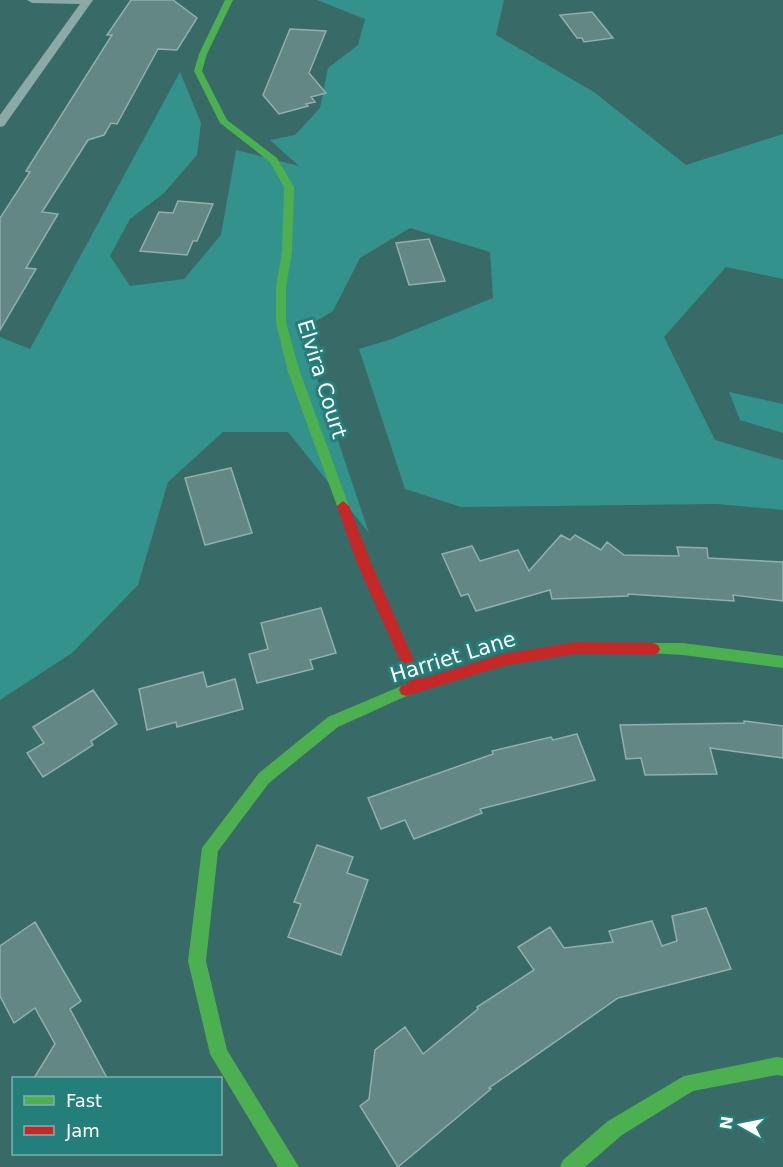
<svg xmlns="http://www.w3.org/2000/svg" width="783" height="1167" font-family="'DejaVu Sans',sans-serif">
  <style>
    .green { fill: #33928b }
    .building { fill: #628785; stroke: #91afad; stroke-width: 1.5 }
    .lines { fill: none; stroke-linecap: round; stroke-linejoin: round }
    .street { fill: #8aaaa8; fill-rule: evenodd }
    .fast { fill: #4caf50; fill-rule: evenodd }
    .jam { fill: #c62828; fill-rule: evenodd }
    .labels { text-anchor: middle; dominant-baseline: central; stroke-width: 6; stroke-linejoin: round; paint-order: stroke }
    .street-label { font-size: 21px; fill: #fff; stroke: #247e7a }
  </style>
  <rect width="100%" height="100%" fill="#386a67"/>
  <path class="green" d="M317 0H504L496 35 594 92 686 165 783 134V279L726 267 664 337 715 440 783 460V510L716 504 461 507 405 489 359 349 389 340 493 298 490 252 410 228 360 258 333 311 301 330 369 533 288 432H223L168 482 138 585 72 653 0 700V337L30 349 180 72 201 123 197 155 164 193 130 219 110 256 130 286 184 279 221 235 236 150 299 166 270 140 295 135 320 108 328 68 358 45 365 19Z
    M729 392 783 404V433L740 420Z"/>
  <path class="building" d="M131 0H173L197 18 177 50 158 49 117 124 111 123 104 135 88 140 42 212 58 214 26 268 36 269 0 330V218L30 172 26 171 112 35H107Z
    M592 12 613 38 584 42 582 38H577L560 15Z
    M290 29 326 31 309 73 326 93 311 97 315 102 306 104 308 106 279 114 263 95Z
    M178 201 213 204 197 241H193L187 255 140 251 159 212 173 213Z
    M429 239 445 281 409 285 396 243Z
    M231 468 252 533 205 545 185 478Z
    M561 535 570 540 575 535 601 550 607 542 624 555 679 556 677 547 707 548 708 558 783 562V601L733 595 734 601 628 594V596L552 599 550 590 476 611 468 594 461 596 442 554 472 546 480 561 518 550 529 571Z
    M321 608 336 653 310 660 313 669 257 683 249 654 268 649 261 623Z
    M203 672 207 687 235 679 243 709 177 727 176 722 147 730 139 689Z
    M93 690 117 724 91 741 93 745 43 777 27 753 44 743 33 727Z
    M744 721 783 726V758L710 748 717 774 645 775 641 758 626 759 620 725 744 723Z
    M577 734 595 780 480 809 482 813 414 839 405 820 381 829 368 798 493 754 492 751 551 737 553 740Z
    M317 845 353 857 347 873 368 880 341 955 288 937 301 904 294 902Z
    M706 908 731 969 618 998 489 1088 491 1089 398 1167 360 1106 369 1099 375 1050 405 1027 423 1054 478 1009 477 1007 534 970 518 947 550 927 564 948 613 942 609 931 652 921 662 946 677 941 672 916Z
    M35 922 81 1001 70 1009 107 1078H34L55 1044 35 1008 14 1023 0 996V946Z"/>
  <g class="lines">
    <path class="street" d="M27 0H93L4 126 0 127V115L80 4 32 3Z"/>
    <path class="fast" d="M225 0H233L207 54 202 71 227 120 277 158 294 187 292 252 286 287V323L300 372 349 506 343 511 337 506 288 372 276 323V287L282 252 284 187 270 162 220 123 194 71 199 54Z
      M653 643H683L783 656V668L683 655 648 653 646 649 648 645Z
      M406 684 411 686 413 690 411 694 338 727 269 783 218 851 206 961 227 1050 299 1167H278L210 1054 188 961 202 848 259 773 328 717Z
      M777 1057 783 1058V1076L777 1075 693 1091 622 1135 585 1167H560L563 1160 608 1121 684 1076Z"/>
    <path class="jam" d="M343 501 349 506 371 563 422 679 504 654 576 642 653 643 658 645 660 649 658 653 653 655 576 654 504 666 406 696 401 694 399 690 401 686 410 683 357 563 337 506Z"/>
  </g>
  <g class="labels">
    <g class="street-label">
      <text transform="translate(322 379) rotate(73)">Elvira Court</text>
      <text transform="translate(453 657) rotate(-17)">Harriet Lane</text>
    </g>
  </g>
  <rect x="12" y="1077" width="210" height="78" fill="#247e7a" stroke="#7cb2af" stroke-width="1.5"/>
  <rect x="24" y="1096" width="30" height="9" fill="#4caf50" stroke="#7cb2af" stroke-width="1.5"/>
  <text x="66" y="1107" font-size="18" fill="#ffffff">Fast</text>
  <rect x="24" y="1126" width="30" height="9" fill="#c62828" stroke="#7cb2af" stroke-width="1.5"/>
  <text x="66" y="1137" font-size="18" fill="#ffffff">Jam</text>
  <g transform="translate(741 1125) rotate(279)" stroke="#247e7a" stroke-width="4.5" paint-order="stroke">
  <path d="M0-4.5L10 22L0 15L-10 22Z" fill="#ffffff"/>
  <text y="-9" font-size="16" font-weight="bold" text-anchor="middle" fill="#ffffff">N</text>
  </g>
</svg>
